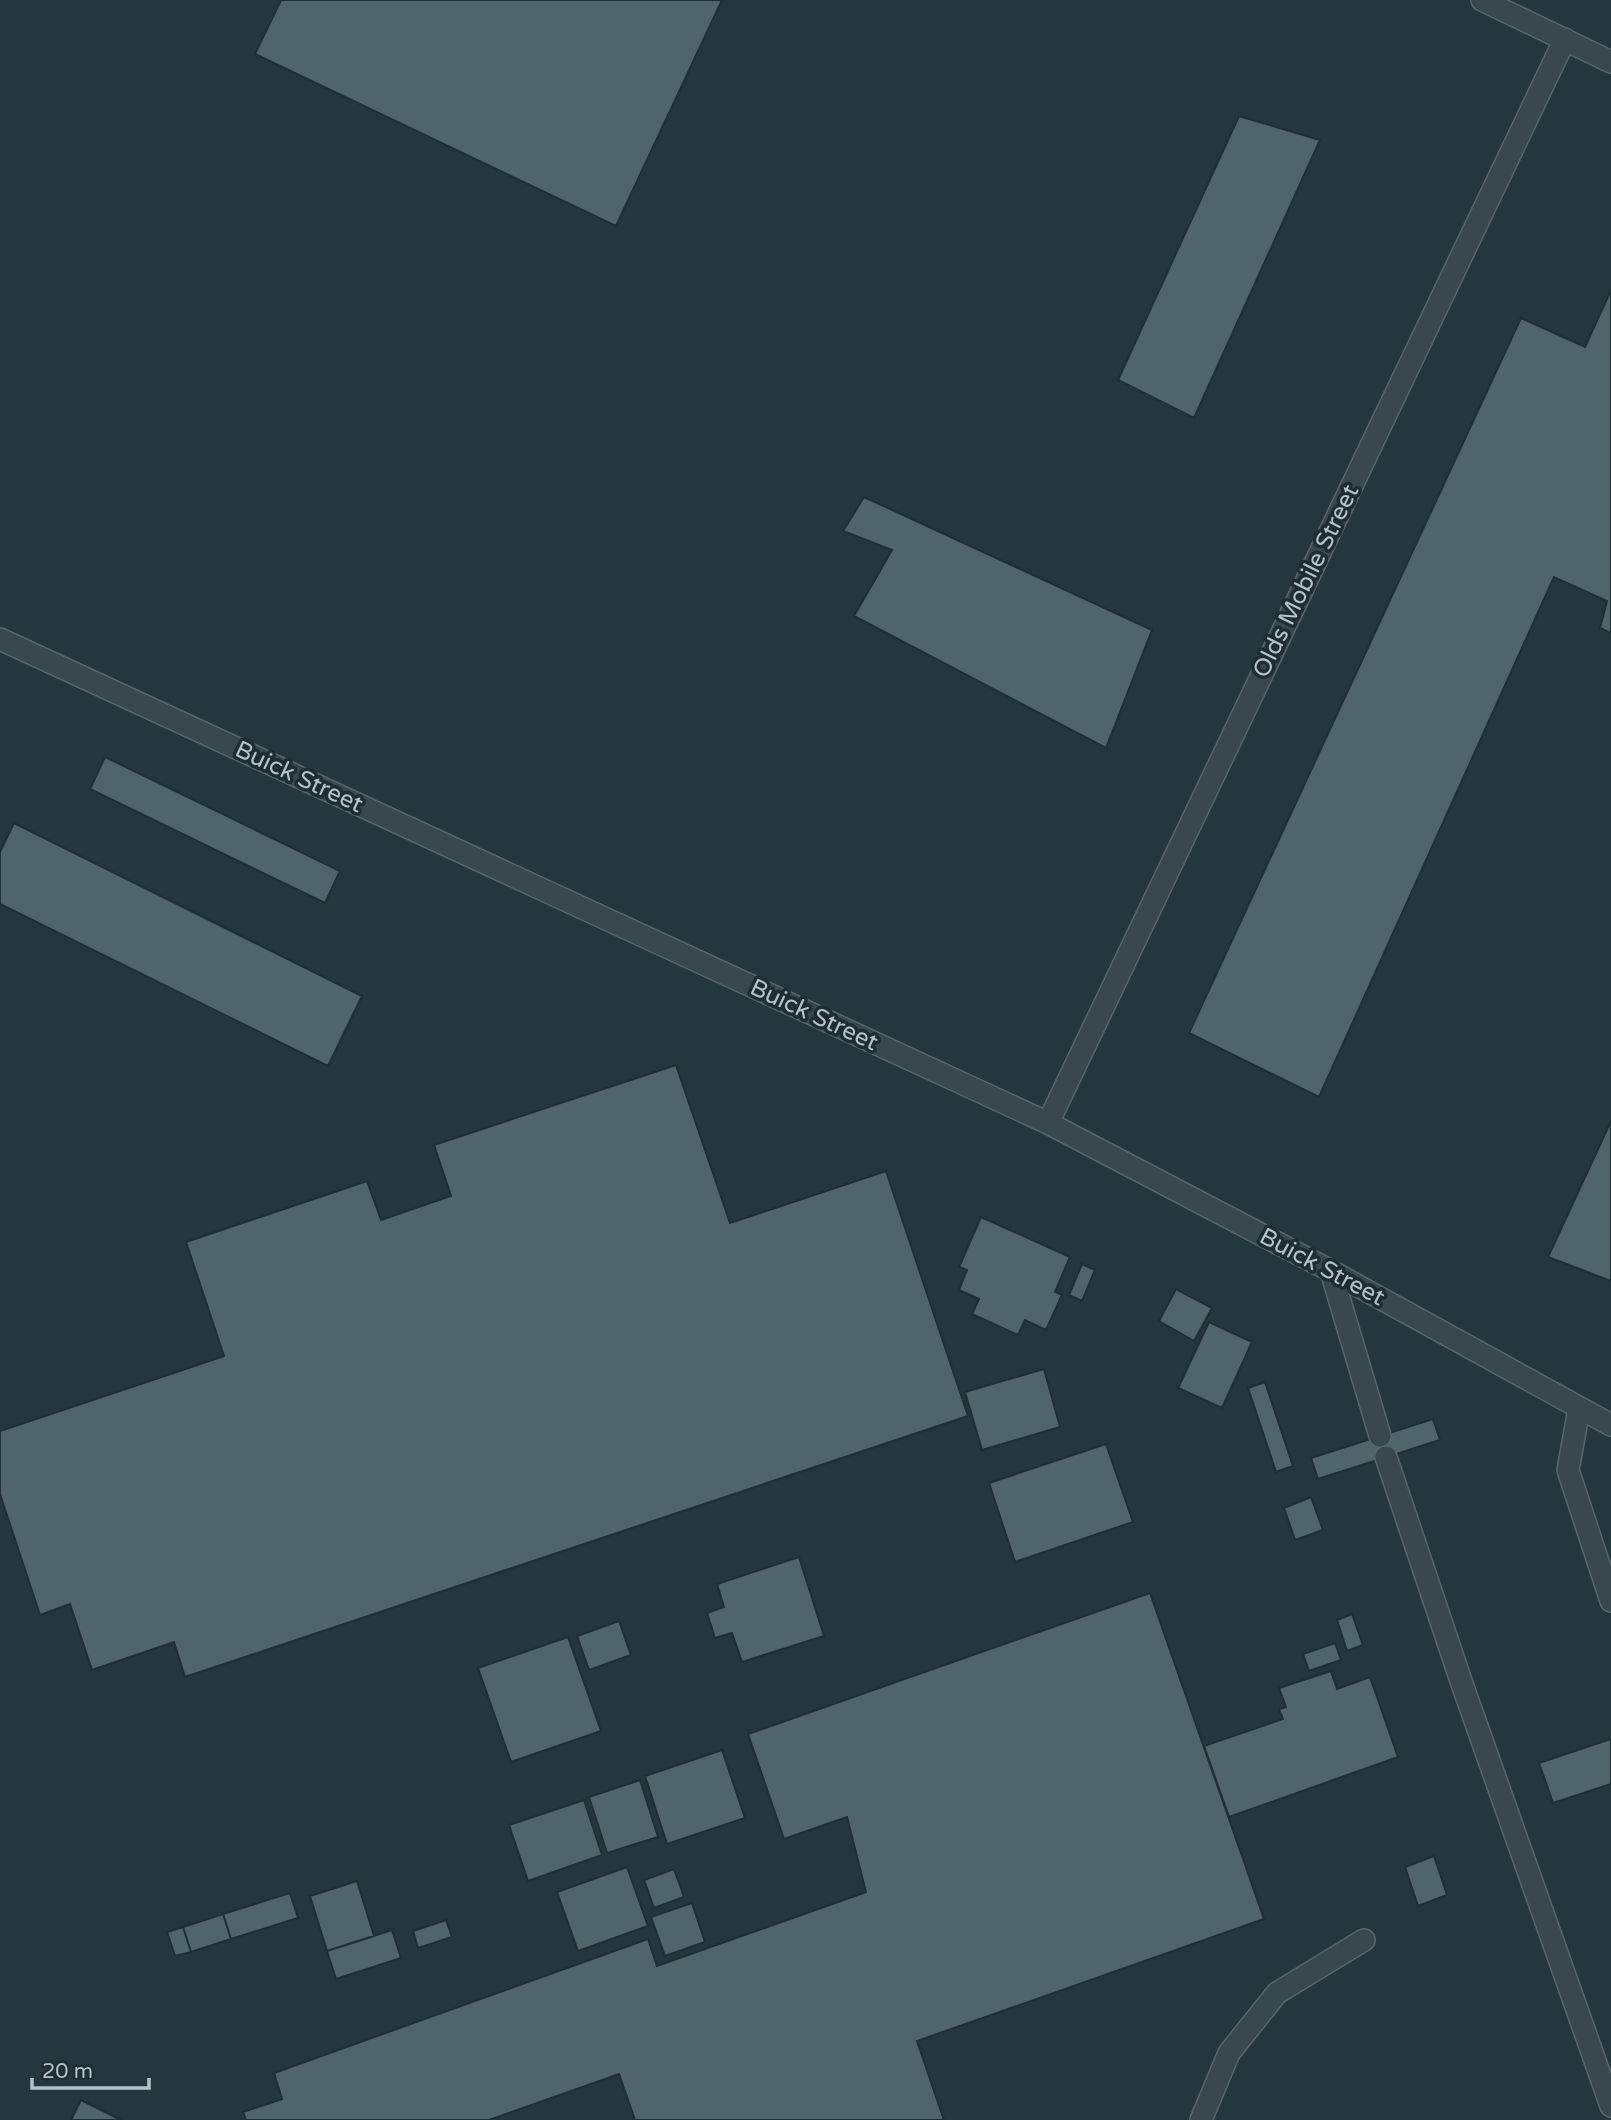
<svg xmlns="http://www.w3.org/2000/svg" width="1611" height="2120" font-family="'Varela Round',sans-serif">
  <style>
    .building { fill: #50646b; stroke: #202e35; stroke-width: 2 }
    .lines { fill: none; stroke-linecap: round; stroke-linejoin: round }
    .service-casing { stroke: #57656c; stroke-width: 24 }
    .service { stroke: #39474e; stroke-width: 21 }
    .labels { text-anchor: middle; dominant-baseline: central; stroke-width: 7; stroke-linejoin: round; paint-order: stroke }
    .street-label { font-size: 24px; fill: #b5c2c9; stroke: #1e2c33 }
  </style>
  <rect width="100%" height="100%" fill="#25373e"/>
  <path class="building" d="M281 0H722L616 226 255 54Z
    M1239 116 1320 140 1194 418 1118 380Z
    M1611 290V633L1600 628 1607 601 1554 577 1319 1097 1189 1033 1521 318 1585 347Z
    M864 497 1152 630 1106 748 854 616 892 550 843 531Z
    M105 757 340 871 325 903 90 789Z
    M14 823 362 996 328 1066 0 904V852Z
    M676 1065 730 1223 886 1171 968 1416 185 1677 174 1642 92 1670 70 1604 40 1615 0 1494V1431L224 1356 186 1242 367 1181 381 1220 451 1196 434 1145Z
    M1611 1121V1281L1548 1257Z
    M981 1217 1070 1257 1055 1292 1062 1295 1046 1330 1025 1320 1018 1335 972 1314 979 1299 959 1290 967 1270 959 1267Z
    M1082 1264 1095 1270 1082 1301 1069 1295Z
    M1176 1289 1212 1308 1194 1341 1159 1321Z
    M1209 1322 1252 1342 1222 1408 1178 1388Z
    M1044 1369 1060 1427 982 1450 965 1392Z
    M1265 1382 1293 1466 1276 1472 1248 1388Z
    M1433 1419 1440 1440 1318 1479 1311 1458Z
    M1106 1444 1133 1522 1015 1562 989 1483Z
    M1311 1497 1323 1530 1295 1540 1284 1508Z
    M799 1557 824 1636 742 1662 732 1633 715 1638 707 1613 724 1607 717 1584Z
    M1150 1593 1264 1919 917 2041 944 2120H635L619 2074 489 2120H246L243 2112 282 2099 274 2073 648 1939 657 1966 866 1892 847 1817 784 1839 748 1734Z
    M1352 1614 1363 1645 1347 1651 1337 1620Z
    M619 1621 631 1655 589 1670 577 1636Z
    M568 1637 601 1731 511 1762 478 1668Z
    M1335 1643 1341 1660 1309 1671 1303 1654Z
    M1331 1671 1337 1689 1370 1677 1398 1757 1229 1817 1204 1746 1283 1719 1279 1709 1286 1707 1279 1688Z
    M1611 1739V1784L1553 1803 1539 1763Z
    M722 1750 745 1818 667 1844 645 1776Z
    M640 1780 658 1837 607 1853 589 1797Z
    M584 1800 602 1855 528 1881 509 1825Z
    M1434 1856 1447 1895 1418 1906 1405 1867Z
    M627 1867 648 1926 578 1951 557 1892Z
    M674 1869 684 1897 654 1908 644 1880Z
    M357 1881 374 1936 327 1951 310 1896Z
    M290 1893 298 1918 231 1939 223 1914Z
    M692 1903 705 1942 665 1956 651 1917Z
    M223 1914 231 1939 191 1952 183 1927Z
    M446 1920 452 1937 418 1948 413 1931Z
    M183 1927 191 1952 175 1956 167 1932Z
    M392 1930 401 1958 336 1979 327 1951Z
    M81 2100 121 2120H71Z"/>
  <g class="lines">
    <g class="service-casing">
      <path id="service" d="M1482 0 1611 62
        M0 639 1048 1123 1331 1271 1611 1425
        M1048 1123 1565 39
        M1331 1271 1380 1436
        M1579 1409 1568 1470 1611 1601
        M1386 1457 1461 1681 1611 2106
        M1201 2120 1229 2053 1277 1993 1364 1940"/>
    </g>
    <use href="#service" class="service"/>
  </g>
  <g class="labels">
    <g class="street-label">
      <text transform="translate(1306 581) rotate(-64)">Olds Mobile Street</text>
      <text transform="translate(299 777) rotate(25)">Buick Street</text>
      <text transform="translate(814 1015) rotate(25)">Buick Street</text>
      <text transform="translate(1322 1267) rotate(28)">Buick Street</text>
    </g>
  </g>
  <path d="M32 2078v10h117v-10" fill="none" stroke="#b5c2c9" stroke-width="3.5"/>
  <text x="42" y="2078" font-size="21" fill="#b5c2c9" stroke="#1e2c33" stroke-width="5" paint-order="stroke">20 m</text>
</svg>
